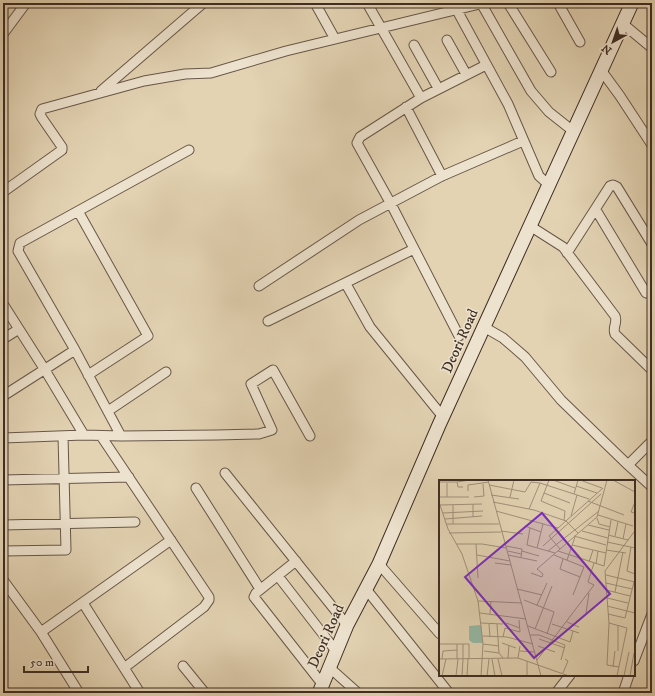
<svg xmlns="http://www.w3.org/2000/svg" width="655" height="696" font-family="'IM FELL DW Pica',serif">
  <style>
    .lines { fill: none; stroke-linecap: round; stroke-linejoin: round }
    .street-casing { stroke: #675748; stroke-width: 11 }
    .secondary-casing { stroke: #3e2e24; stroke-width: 15 }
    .street { stroke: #ede2ce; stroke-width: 9 }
    .secondary { stroke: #ede2ce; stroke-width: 13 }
    .labels { text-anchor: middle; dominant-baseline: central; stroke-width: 3; stroke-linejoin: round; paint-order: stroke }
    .street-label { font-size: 15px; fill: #3e2e24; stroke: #ede2ce }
    .inset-road { fill: none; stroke: #a1917a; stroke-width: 1 }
    .view { fill: #7b2cbf; fill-opacity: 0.15; stroke: #7b2cbf; stroke-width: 2 }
    .inset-edge { fill: none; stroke: #3e2e24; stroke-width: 2 }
  </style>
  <rect width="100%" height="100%" fill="#e3d3b3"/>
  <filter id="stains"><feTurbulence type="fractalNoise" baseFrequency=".005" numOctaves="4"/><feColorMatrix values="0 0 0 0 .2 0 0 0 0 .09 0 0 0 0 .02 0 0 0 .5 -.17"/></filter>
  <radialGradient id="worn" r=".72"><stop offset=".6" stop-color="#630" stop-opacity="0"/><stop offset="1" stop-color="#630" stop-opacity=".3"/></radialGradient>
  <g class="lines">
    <g class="street-casing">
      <path id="street" d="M315 3 335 39
        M367 3 421 98
        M453 3 508 104 539 176 549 185
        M481 3 531 91 549 112 573 131
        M508 3 551 72
        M558 3 580 42
        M622 23 652 48
        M3 34 26 3
        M447 40 466 74
        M414 45 438 88
        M601 70 620 96 652 145
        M101 91 202 4
        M406 107 442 176
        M3 192 62 150V147L42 118 40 114 42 109 144 81 185 74 211 73 286 51 484 3
        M596 210 646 293
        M78 211 148 336 88 375
        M530 226 563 247 615 316C618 322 612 328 615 334L652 370
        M567 253 610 186 613 185 617 187 652 244
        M346 284 370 327 443 417
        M259 286 359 220 442 176 523 141
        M3 304 45 370 84 435
        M268 321 414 249
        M484 327 503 338 525 357 561 400 628 465 652 487
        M459 336 391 204 357 143 360 137 421 98 486 65
        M3 339 19 329
        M3 396 75 350
        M108 411 166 372
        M101 436 209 597V600L204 607 124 668
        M121 436 75 350 18 251 20 243 189 150
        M3 438 84 435 121 436 217 435 259 434 272 430 251 384 273 370 310 436
        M628 465 652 441
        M225 473 347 625
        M3 480 129 477
        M196 488 260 589
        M3 525 135 522
        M3 551 66 550 63 436
        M296 561 256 593 254 597 323 685
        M379 564 440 634
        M278 576 336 651
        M3 580 41 632 79 693
        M366 589 449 693
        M83 603 140 693
        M41 632 171 540
        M634 661 652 614
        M183 666 205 693
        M330 668 358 693
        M3 690 5 693
        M556 693 570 675
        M623 693 629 675"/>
    </g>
    <g class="secondary-casing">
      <path id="secondary" d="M319 693 347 625 379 564 439 425 632 3"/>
    </g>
    <use href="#street" class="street"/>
    <use href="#secondary" class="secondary"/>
  </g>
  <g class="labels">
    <g class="street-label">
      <text transform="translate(460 341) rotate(-66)">Deori Road</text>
      <text transform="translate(326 636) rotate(-66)">Deori Road</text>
    </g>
  </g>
  <g transform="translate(439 480)">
    <rect width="196" height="196" fill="#e3d3b3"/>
    <path d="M42 145 44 163H34L30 160V146Z" fill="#96b9a6"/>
    <path class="inset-road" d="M49 0 102 196M110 0 102 21 126 31 125 40M114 0 136 8M139 0 135 14 150 19M141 0 163 8M174 0 196 12M0 2H18M101 3 135 14M50 5 86 12 92 2 101 3 90 29M137 6 158 13M24 7H19L18 2 31 0M29 11V5L50 2M105 13 131 23M52 15 80 19M0 17H30M8 17V3M35 17 45 16 44 4M71 17 75 0M149 21 185 35M0 22 9 49 23 74 39 121 44 164 42 196M54 22 95 30 127 41 139 53M196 22 192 32 196 33M34 24V37M1 25 43 24M57 31 119 48M4 33 44 31M159 35 194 46M132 36 138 15M158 38 160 44 171 47M6 39 43 36M7 44H60M14 44V25M149 45 170 50M86 46 102 52M91 48 88 65 116 73M62 51 84 54M143 51 169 58M10 53 62 52M169 55 189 60M135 56 167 65M176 56 179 42M184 59 187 44M168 62 196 68M17 64H43L67 68M37 64 39 98M133 65 167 73M67 66 83 69 82 77M104 66 162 14M192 67 188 91 196 94M98 68 104 44M121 69 110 56 164 8M167 70 187 73M69 71 82 74M83 71 100 76M109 71 160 31M119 71 165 86 172 40M38 75 71 81M69 75 98 81M115 75 145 87 134 115M124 79 121 89 141 97M128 80 136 57M150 82 154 70M56 83 72 85M157 84 159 71M92 93 103 97 104 94 98 89 158 37 168 0M167 95 196 102M167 103 193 109M78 109 103 115M167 110 191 116M176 112 184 72M168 118 189 123M85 120 115 132 108 154M39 121 83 123M98 125 108 103M168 126 196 133M41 133 87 139M147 133 150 113M51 134 52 121M169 134 186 138 195 102M128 142 140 147M42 143 64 144M67 143 81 148M170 143 188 148 178 196M50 144 51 157M58 144 60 173 64 178M113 144 140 153M179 145V171M89 146 131 162 134 151M96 149 113 106M91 155H100L126 165 122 180M44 156 68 157 94 164M64 157 66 148 81 152 80 140M100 159 126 168M63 163 77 168M0 164H30V179M44 164 60 166M99 166 116 172M45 171 60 173M81 171 96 172M69 178 70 165M79 178 81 166M0 179 79 178 130 196M3 179 4 171 18 170M18 179V164M24 179V164M53 179 56 196M59 179 63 196M98 180 155 105 149 102 155 83M174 187 176 171M180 187 168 185 170 143 166 91 195 52M124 193 129 181 126 179M3 196 7 179M17 196 19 179M23 196 24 179M28 196 29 179M48 196 50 179M88 196V181M185 196 190 172M191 196 195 173"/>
    <path class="view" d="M103 33 171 114 95 178 26 97Z"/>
    <rect width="196" height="196" class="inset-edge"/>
  </g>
  <rect width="655" height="696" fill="none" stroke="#e3d3b3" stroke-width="16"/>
  <rect x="4" y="4" width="647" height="688" fill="none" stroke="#3e2e24" stroke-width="2"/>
  <rect x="8" y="8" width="639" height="680" fill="none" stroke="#3e2e24"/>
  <g transform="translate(613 42) rotate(220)" stroke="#ede2ce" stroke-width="3" paint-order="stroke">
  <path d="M0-3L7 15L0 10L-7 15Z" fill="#3e2e24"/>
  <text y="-6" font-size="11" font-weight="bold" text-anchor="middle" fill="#3e2e24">N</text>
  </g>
  <path d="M24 666v6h64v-6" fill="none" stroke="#3e2e24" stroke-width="2"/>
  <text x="30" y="666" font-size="12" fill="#3e2e24" stroke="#ede2ce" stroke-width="3" paint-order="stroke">50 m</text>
  <rect width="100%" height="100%" filter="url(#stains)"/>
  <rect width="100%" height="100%" fill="url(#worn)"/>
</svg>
